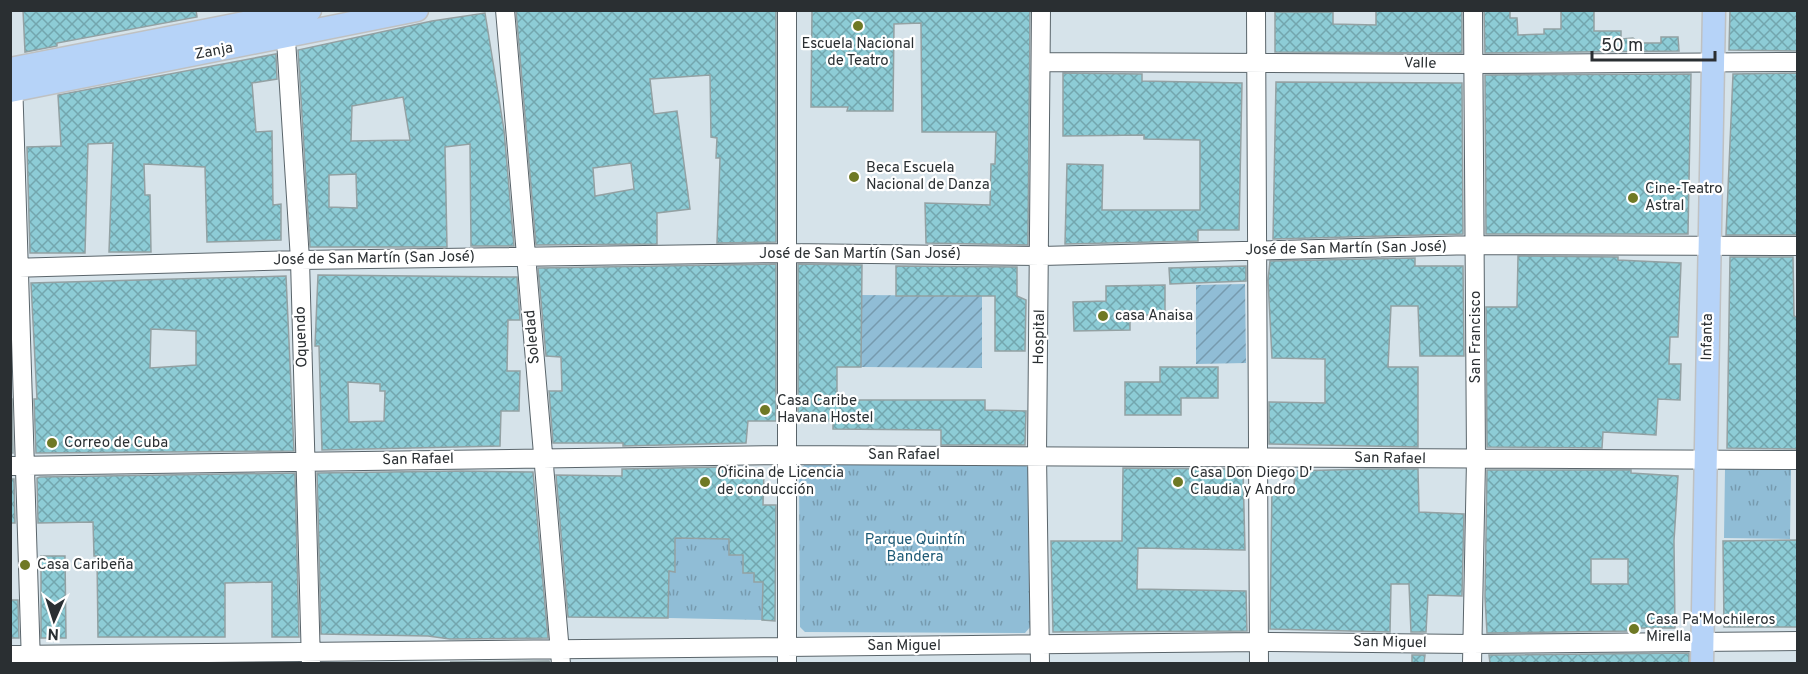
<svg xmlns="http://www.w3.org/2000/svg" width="1808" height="674" font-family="Overpass,sans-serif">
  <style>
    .park { fill: url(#park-tufts) }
    .garden { fill: url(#garden-furrows) }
    .building { fill: url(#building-cross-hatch); stroke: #93a1a3; stroke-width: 1.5; fill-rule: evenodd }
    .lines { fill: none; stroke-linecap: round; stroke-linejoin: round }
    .minor-casing { stroke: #5a656b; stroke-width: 20 }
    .major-casing { stroke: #bfc1c2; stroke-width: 25 }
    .minor { stroke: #fff; stroke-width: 18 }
    .major { stroke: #b6d3f8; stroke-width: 22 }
    .poi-dot { fill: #6f7925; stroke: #fff; stroke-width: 2 }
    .labels { text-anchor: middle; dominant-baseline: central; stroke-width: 4.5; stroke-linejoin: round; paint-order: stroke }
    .poi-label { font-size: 15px; fill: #2a2f32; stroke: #fff; text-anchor: start }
    .street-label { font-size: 15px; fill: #2a2f32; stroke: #fff }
    .park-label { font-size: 15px; fill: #1d5a76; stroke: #fff }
  </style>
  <defs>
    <pattern id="park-tufts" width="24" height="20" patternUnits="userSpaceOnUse" patternTransform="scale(1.5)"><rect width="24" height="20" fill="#90bdd6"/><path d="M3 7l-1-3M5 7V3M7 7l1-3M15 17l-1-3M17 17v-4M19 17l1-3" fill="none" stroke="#769aae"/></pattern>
    <pattern id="garden-furrows" width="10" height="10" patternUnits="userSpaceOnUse" patternTransform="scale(1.5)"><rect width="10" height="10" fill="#90bdd6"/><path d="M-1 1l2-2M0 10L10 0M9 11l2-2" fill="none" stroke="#769aae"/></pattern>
    <pattern id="building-cross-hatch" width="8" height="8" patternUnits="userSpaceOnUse" patternTransform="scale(1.5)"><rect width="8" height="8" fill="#8dccd6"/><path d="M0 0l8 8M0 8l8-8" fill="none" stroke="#73a6ae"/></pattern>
  </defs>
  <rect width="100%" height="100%" fill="#d6e3ea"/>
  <path class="park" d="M805 464H1025L1031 472V626L1025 633 805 632 800 627 799 471Z
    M1725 469 1791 470 1790 539 1724 538Z
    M675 538 729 539V555H743V573H754V582H763L762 620 668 618 669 571H675Z"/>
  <path class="garden" d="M1245 284 1246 363 1196 364V285Z
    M861 295 982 296V368L861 367Z"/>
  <path class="building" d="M23 10H196L197 17 57 43V46L25 52Z
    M516 10H776V242L717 243 720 158H716L717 138 711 137 710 75 650 79 654 114 677 111 690 209 657 213V244L536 245ZM631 163 634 189 595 196 593 168Z
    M812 10H1030L1028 245 926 243 925 203 990 205 991 164H995L996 132H922L921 23 894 24 893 111H847L848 107H811Z
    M1376 10H1462V53L1275 52V12H1333V24L1376 25Z
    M1484 10H1510V18H1517L1518 35 1544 34V29H1561V10H1594V31H1621V39L1633 38 1638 43H1661V37H1678L1679 51 1485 53Z
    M1730 10H1797V51L1729 50Z
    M485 13 504 130 514 246H471L470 144 445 147 447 247H310L298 50 432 21ZM403 97 410 140 351 141 352 106ZM356 174 357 208 329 207V175Z
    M276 54 277 79 252 83 256 132 272 131 273 205 281 204V240L207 242 205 167 144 164 145 195H150L151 252H109L113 143 88 144 85 253H30L27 147 61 146 58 95Z
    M1063 73 1142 74V81L1242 83 1239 230H1198V241L1065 244 1067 164 1103 165 1102 210H1200V140L1144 139V135L1063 136Z
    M1797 73V235H1726L1733 74Z
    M1691 74 1688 234H1486L1485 75Z
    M1276 82 1462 83 1463 234 1273 239Z
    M1518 256 1618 257V260L1681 263 1678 337H1670L1669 364H1681L1680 400 1658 399 1656 435 1603 432 1602 448 1487 447 1486 307H1517Z
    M1730 257H1793L1794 316 1797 317V449L1727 448Z
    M1415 258V266H1463L1464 356H1420L1418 306H1391L1388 367H1418V447L1269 444V402L1325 403V359L1272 358 1268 280 1270 261Z
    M776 264V421H748L746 443 623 446V443H553L549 391H562L561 357 546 356 538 268Z
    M798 264 862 265 861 367H837V400H985V410L1026 411 1025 445H941V430L833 429V421H798Z
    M896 266 1017 267V296L1026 300 1025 351H995V296H896Z
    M1246 266V281L1170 284 1169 268Z
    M318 275 517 277 520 320H508L507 371H520L519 411H501L500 446 322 450 319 346H315ZM348 382 380 384V391H385L384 421 349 422Z
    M286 276 294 451 36 453 34 399H37L31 283ZM151 329 196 331V365L150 368Z
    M1165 285V315H1130V330L1074 331 1073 302 1106 301V286Z
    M1160 367H1218V398H1181V415H1125V382H1160Z
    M10 399H12L13 453H10Z
    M722 467 764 470 763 505H776L775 621 762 620 763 582H754V573H743V555H729V539L675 538V572L669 571 668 618 568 617 556 475 622 476V469Z
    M1123 468 1243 469 1245 550 1138 548 1137 589 1246 591 1247 631 1053 632 1051 541H1122Z
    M1367 469H1418L1419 512 1464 514 1462 596 1428 595 1426 632H1411L1409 584H1391L1390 632 1270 629 1272 486 1294 487 1295 471Z
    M1487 470H1631V473L1678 476 1674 541 1675 628H1631V631L1487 633 1485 597ZM1591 559H1628V584H1591Z
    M461 471 533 472 548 638 450 639 428 636 321 634 317 473Z
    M295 473 299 637H272V582L225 583V637H98L97 556H94L93 522 38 523 37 478 40 477Z
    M10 479H14L15 523H10Z
    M1797 540V627H1724L1723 541Z
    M41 556H65L66 638H41Z
    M10 600H18L19 638H10Z
    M1689 653V663H1490L1489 655Z
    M1412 655H1425L1424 663H1412Z
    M549 661 550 663 450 662Z"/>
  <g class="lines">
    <g class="minor-casing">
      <path id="minor" d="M505 10 561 664
        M1256 10 1259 664
        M285 24 300 260 311 664
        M1042 62 1472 64 1798 62
        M13 79 31 664
        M10 268 300 260 788 253 1041 256 1476 245 1798 246
        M10 466 787 455 1798 460
        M10 655 1260 642 1472 644 1798 641
        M787 664V10
        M1040 664 1037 455 1041 10
        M1472 664 1476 460 1473 10"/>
    </g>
    <g class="major-casing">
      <path id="major" d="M10 69 310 10
        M10 91 417 10
        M1702 664 1714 10"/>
    </g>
    <use href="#minor" class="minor"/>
    <use href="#major" class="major"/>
  </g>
  <g class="poi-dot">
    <circle cx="858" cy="26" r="6"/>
    <circle cx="854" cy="177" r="6"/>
    <circle cx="1633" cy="198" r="6"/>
    <circle cx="1103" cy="316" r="6"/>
    <circle cx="765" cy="410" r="6"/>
    <circle cx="52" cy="443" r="6"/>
    <circle cx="705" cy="482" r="6"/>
    <circle cx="1178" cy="482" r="6"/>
    <circle cx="25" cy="565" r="6"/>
    <circle cx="1634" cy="629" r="6"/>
  </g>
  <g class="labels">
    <g class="poi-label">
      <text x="858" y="44" text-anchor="middle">Escuela Nacional<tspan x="858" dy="17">de Teatro</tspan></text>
      <text x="866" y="168">Beca Escuela<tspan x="866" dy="17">Nacional de Danza</tspan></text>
      <text x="1645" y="189">Cine-Teatro<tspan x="1645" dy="17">Astral</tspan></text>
      <text x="1115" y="316">casa Anaisa</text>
      <text x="777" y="401">Casa Caribe<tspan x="777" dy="17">Havana Hostel</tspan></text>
      <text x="64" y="443">Correo de Cuba</text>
      <text x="717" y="473">Oficina de Licencia<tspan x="717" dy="17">de conducción</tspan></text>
      <text x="1190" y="473">Casa Don Diego D'<tspan x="1190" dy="17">Claudia y Andro</tspan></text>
      <text x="37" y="565">Casa Caribeña</text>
      <text x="1646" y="620">Casa Pa'Mochileros<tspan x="1646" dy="17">Mirella</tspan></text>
    </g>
    <g class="street-label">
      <text transform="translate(214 52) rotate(-11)">Zanja</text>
      <text transform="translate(1420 64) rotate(1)">Valle</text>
      <text transform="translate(1346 249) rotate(-1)">José de San Martín (San José)</text>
      <text x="860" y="254">José de San Martín (San José)</text>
      <text transform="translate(374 259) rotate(-1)">José de San Martín (San José)</text>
      <text transform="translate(302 337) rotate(-92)">Oquendo</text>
      <text transform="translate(533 337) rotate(-95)">Soledad</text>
      <text transform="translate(1040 337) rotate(-89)">Hospital</text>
      <text transform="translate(1476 337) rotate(-90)">San Francisco</text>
      <text transform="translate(1708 337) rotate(-89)">Infanta</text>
      <text x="904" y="455">San Rafael</text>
      <text transform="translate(1390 459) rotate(1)">San Rafael</text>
      <text transform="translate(418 460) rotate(-1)">San Rafael</text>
      <text transform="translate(1390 643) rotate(1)">San Miguel</text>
      <text x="904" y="646">San Miguel</text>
    </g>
    <g class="park-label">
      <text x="915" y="540">Parque Quintín<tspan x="915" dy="17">Bandera</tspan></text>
    </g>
  </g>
  <rect width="1808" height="674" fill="none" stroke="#2a2f32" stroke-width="24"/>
  <g transform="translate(54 620) rotate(183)" stroke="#ffffff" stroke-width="4.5" paint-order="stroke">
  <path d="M0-4.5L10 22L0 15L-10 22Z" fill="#2a2f32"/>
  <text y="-9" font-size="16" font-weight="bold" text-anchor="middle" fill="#2a2f32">N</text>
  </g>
  <path d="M1592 51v9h123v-9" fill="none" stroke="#2a2f32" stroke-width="3"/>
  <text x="1601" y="51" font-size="18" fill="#2a2f32" stroke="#ffffff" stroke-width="4.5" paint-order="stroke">50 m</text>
</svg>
